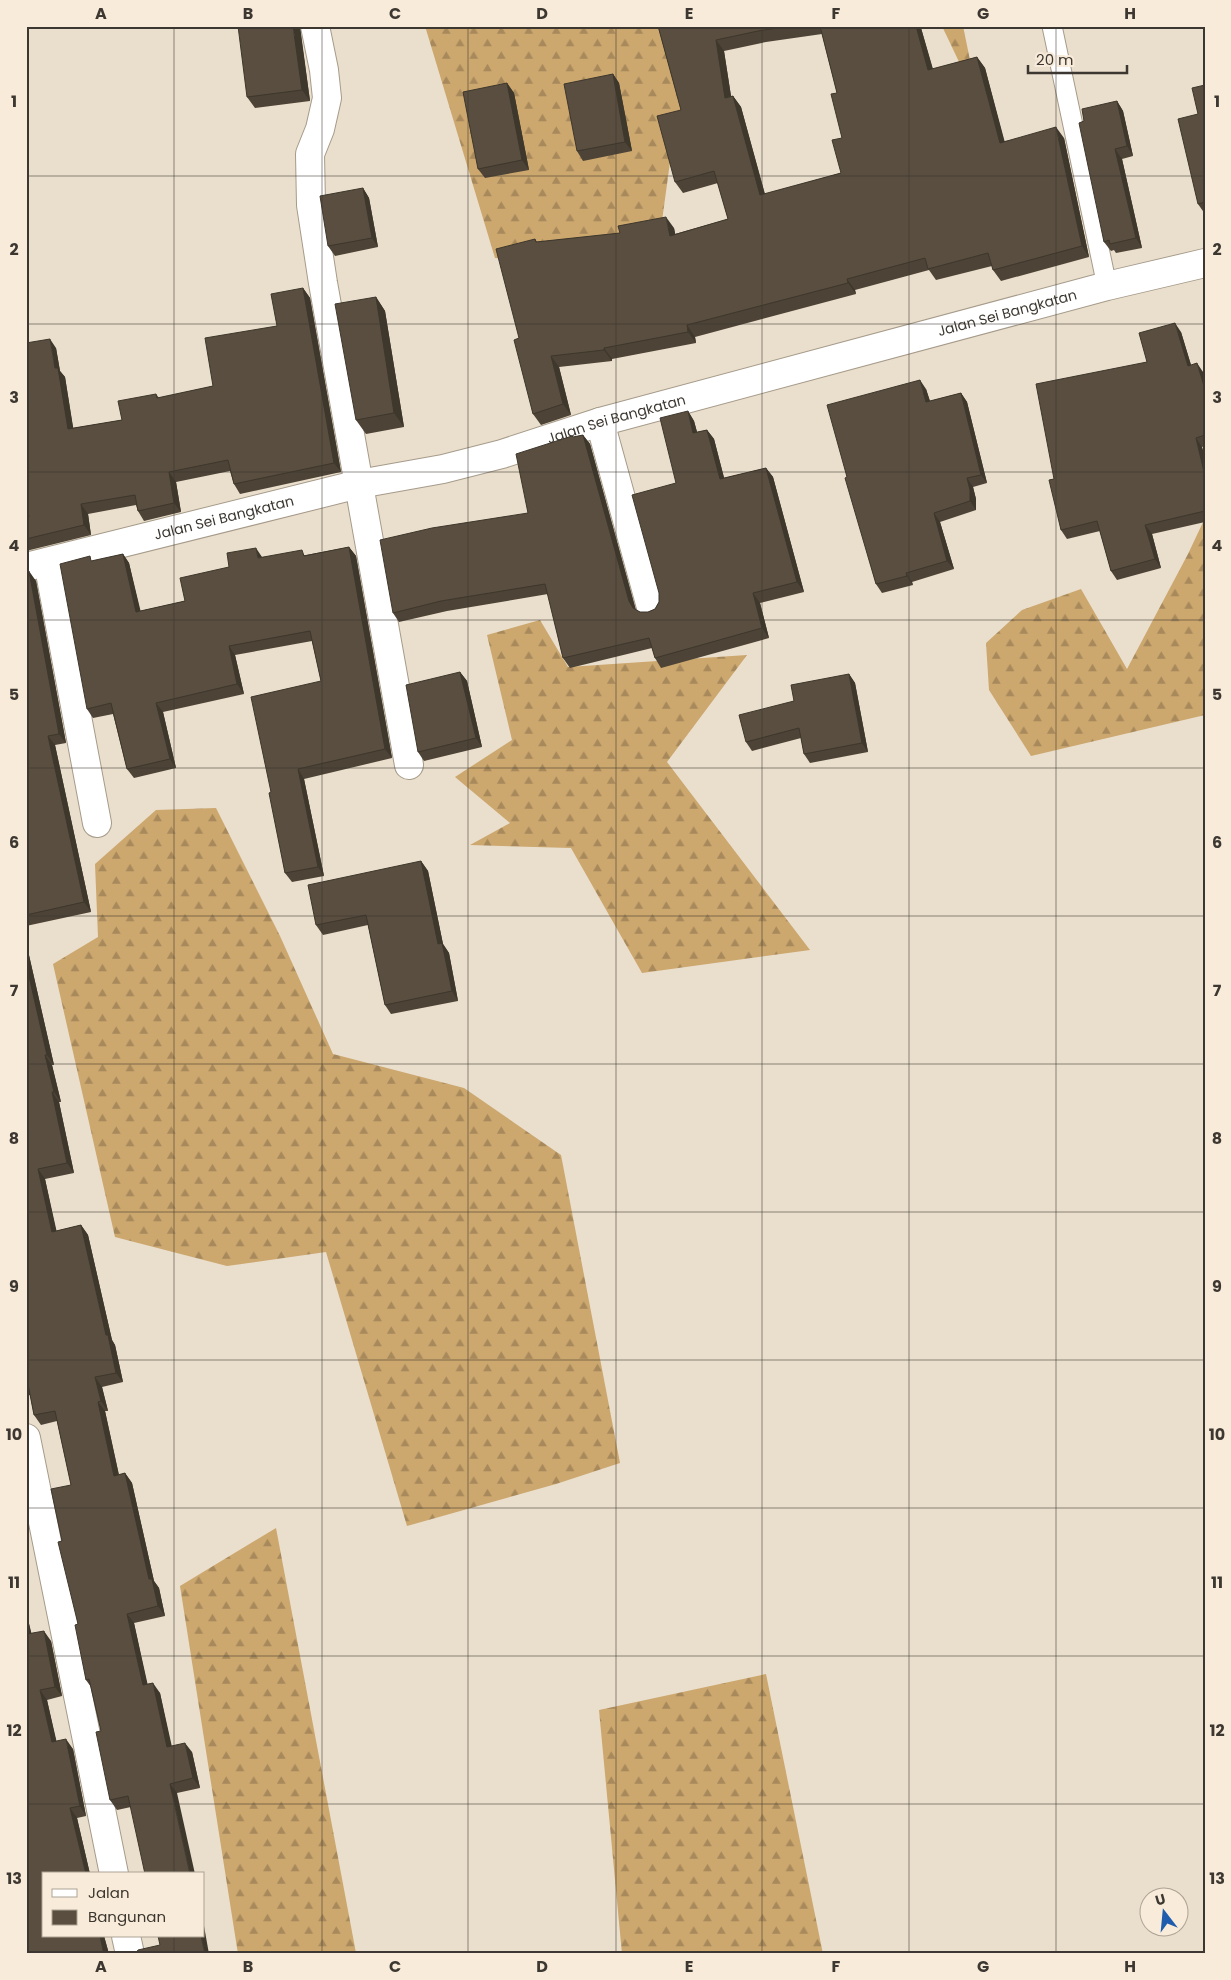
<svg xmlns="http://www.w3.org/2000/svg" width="1231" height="1980" font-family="Poppins,sans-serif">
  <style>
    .forest { fill: url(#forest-firs) }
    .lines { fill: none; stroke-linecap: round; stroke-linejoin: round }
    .service-casing { stroke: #a69b8a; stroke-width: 21 }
    .minor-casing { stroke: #a69b8a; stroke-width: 30 }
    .service { stroke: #fff; stroke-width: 19 }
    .minor { stroke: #fff; stroke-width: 28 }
    .wall { fill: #4d4336; fill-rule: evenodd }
    .shaded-wall { fill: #3e372c }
    .building { fill: #594e3f; stroke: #3e372c }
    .grid { fill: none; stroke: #3c3730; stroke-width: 1; stroke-opacity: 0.55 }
    .labels { text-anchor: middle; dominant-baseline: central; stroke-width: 5; stroke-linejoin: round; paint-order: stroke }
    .street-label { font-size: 14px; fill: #3c3730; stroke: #f8ebd9 }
    .neatline { fill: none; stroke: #3c3730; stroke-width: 2 }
    .grid-label { font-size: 16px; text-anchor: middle; font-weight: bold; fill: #3c3730 }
  </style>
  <defs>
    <pattern id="forest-firs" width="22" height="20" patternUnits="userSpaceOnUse" patternTransform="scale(1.25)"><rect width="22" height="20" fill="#cca76e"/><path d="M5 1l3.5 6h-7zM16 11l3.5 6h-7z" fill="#a7895b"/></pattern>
  </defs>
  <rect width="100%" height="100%" fill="#eadecc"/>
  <path class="forest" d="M425 26H713L673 140 659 243 585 265 495 258Z
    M942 26H963L979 104Z
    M1205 518V715L1031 756 989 690 986 643 1022 610 1081 589 1127 669 1188 554Z
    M540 620 568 667 747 655 667 762 810 950 642 973 571 848 470 845 510 823 455 777 512 740 487 635Z
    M216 808 280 936 333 1054 464 1088 561 1155 620 1463 556 1484 407 1526 326 1252 227 1266 115 1237 53 964 98 937 95 864 156 810Z
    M276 1528 356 1953V1954H238L180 1586Z
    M766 1674 823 1954H622L599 1710Z"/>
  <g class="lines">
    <g class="service-casing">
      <path id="service" d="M1052 26 1107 286"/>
    </g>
    <g class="minor-casing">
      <g id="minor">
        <path d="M315 26 324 70 327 98 320 129 310 154 311 205 323 283 409 765"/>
        <path d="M600 422 651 607"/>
        <path d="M48 562 97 823"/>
        <path id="s1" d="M26 567 359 484 443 469 502 454 600 422 1107 286 1205 263"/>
        <path d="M26 1438 114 1874"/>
        <path d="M126 1936 130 1954"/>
      </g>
    </g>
    <use href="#service" class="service"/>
    <use href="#minor" class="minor"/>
  </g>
  <path class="wall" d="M658 26H928L921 28 933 69 977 57 985 68 1004 141 1064 138 1089 257 1001 281 993 270 992 266 936 280 929 270 855 290 856 294 695 337 696 343 612 359V361L559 367 571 415 541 425 533 414 519 338 535 239 537 242 674 228 675 234 728 219 718 183 683 193 675 182 681 110ZM822 34 837 93 842 138 841 173 765 194 741 107 733 96H731L724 51 766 42Z
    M300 29 310 101 255 108 247 97Z
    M613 74 619 83 632 151 583 161 577 151Z
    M507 83 514 93 529 170 485 178 478 169Z
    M1205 85V214L1198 204V114Z
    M1117 101 1123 111 1133 156 1122 159 1142 248 1116 253 1114 250 1111 251 1104 242 1084 121Z
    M363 188 369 198 378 247 335 256 328 246Z
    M303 288 310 298 341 472 240 494 234 484 230 471 176 482 181 512 144 521 138 511 136 505 88 514 91 535 26 551V517H29L56 348 60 371 65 377 73 428 122 420 156 394 159 398 213 386 277 326Z
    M376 297 385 311 404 427 366 434 356 420Z
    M1181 332 1191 365 1203 372 1205 377V446L1202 447 1205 458V522L1152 534 1161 568 1117 580 1111 571 1100 531 1067 539 1061 530 1054 479 1147 362Z
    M926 389 930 401 961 393 967 402 987 483 973 487 976 499V510L940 522 954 569 912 582 913 585 882 593 876 584 847 477Z
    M688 411 694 421 697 432 707 430 714 439 724 478 766 468 773 477 804 592 760 603 769 638 661 668 655 658 652 648 570 668 563 658 548 594 447 611 399 622 393 613 528 513 573 437 583 435 590 444 636 610 640 612H648L655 609 659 602Z
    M349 547 356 556 392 758 304 779 324 876 292 882 285 873 271 792 321 681 312 641 235 655 244 694 163 712 176 768 134 778 127 769 113 714 93 718 87 709 93 561 123 554 129 563 140 611 185 601 229 567 262 557 306 555Z
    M26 571 36 581 66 743 55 745 91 912 26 926Z
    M460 672 467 681 482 747 424 761 418 752Z
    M849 674 855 683 868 752 810 763 804 754 801 738 752 751 746 742 794 701Z
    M421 861 428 871 443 944 449 953 458 1001 391 1014 385 1005 368 925 323 935 316 925Z
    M26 942 54 1065H52L61 1102H59L74 1173 45 1179 56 1231 81 1225 88 1235 112 1340 115 1345 123 1382 102 1387 108 1411H105L119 1475 125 1473 132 1483 154 1581 159 1588 165 1616 134 1623 147 1684 160 1693 171 1746 192 1752 200 1788 177 1793 131 1807 117 1810 110 1800 101 1731 91 1687 86 1680 78 1624 62 1541 71 1485 57 1421 41 1425 34 1415 30 1395 26 1396Z
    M26 1611 31 1633 51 1641 62 1696 47 1700 56 1741 73 1749 86 1816 77 1818 90 1874H44V1936H104L109 1954H26Z"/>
  <path class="shaded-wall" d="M293 26H300L310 101 302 90Z
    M916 26H920L921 28 936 81 928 70Z
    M716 40 724 51 733 109 725 98Z
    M977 57 985 68 1008 154 1000 143Z
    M613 74 619 83 632 151 625 142Z
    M507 83 514 93 529 170 522 160Z
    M733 96 741 107 768 206 760 195Z
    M1117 101 1123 111 1133 156 1127 146Z
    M1056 127 1064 138 1089 257 1082 246Z
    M1115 149 1122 159 1142 248 1136 238Z
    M363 188 369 198 378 247 372 238Z
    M666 217 674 228 678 247 670 236Z
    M847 279 855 290 856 294 848 283Z
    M303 288 310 298 341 472 334 463Z
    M376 297 385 311 404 427 394 413Z
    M1175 323 1181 332 1194 375 1188 366Z
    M687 325 695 337 696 343 688 332Z
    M50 339 56 348 60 371 65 377 75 439 68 429 55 368Z
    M604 348 612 359V361L604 350Z
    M551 356 559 367 571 415 563 404Z
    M1197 363 1203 372 1205 377V389Z
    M920 380 926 389 933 411 926 402Z
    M961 393 967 402 987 483 981 475Z
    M688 411 694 421 700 443 693 433Z
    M707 430 714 439 727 489 720 479Z
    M583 435 590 444 636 611 633 608 629 601Z
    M1196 438 1202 447 1205 458V476Z
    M766 468 773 477 804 592 797 582Z
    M169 472 176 482 181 512 174 503Z
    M967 478 973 487 976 499V510L970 501Z
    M81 504 88 514 91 535 84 525Z
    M934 513 940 522 954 569 947 561Z
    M1145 525 1152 534 1161 568 1155 559Z
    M349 547 356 556 392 758 385 749Z
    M256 548 262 557 258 558Z
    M123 554 129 563 143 621 136 612Z
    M29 571 36 581 66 743 59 734Z
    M906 573 912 582 913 585 907 576Z
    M753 593 760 603 769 638 762 628Z
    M229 646 235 655 244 694 237 684Z
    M460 672 467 681 482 747 476 738Z
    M849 674 855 683 868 752 862 743Z
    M156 703 163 712 176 768 170 759Z
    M48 736 55 745 91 912 84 902Z
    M298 769 304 779 324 876 318 867Z
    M421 861 428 871 443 944 449 953 458 1001 452 991 438 944Z
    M26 942 54 1065 47 1055 26 963Z
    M45 1055 52 1065 61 1102 54 1092Z
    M52 1092 59 1102 74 1173 67 1163Z
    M38 1169 45 1179 59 1242 52 1232Z
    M81 1225 88 1235 112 1340 115 1345 123 1382 116 1373 106 1335Z
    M95 1377 102 1387 108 1411 101 1401Z
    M98 1402 105 1411 121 1485 114 1476Z
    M125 1473 132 1483 154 1581 159 1588 165 1616 158 1606 149 1579Z
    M26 1611 34 1644 27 1634Z
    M127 1614 134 1623 150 1695 143 1685Z
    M44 1631 51 1641 62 1696 55 1687Z
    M153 1683 160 1693 174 1756 167 1747Z
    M40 1690 47 1700 59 1752 52 1742Z
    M66 1739 73 1749 86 1816 80 1806Z
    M185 1743 192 1752 200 1788 193 1778Z
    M170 1784 177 1793 195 1874H190Z
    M70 1808 77 1818 90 1874H86Z
    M204 1926 209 1954H205L201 1936H204Z
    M100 1936H104L109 1954H104Z"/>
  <path class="building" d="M238 26H293L302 90 247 97Z
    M658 26H790L758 31 716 40 725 98 733 96 760 195 841 173 832 140 842 138 831 94 837 93 820 26H916L928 70 977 57 1000 143 1056 127 1082 246 993 270 988 253 928 269 925 258 847 279 848 283 687 325 688 332 604 348V350L551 356 563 404 533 414 514 340 519 338 496 249 535 239 536 242 620 233 618 226 666 217 670 236 728 219 714 171 675 182 657 116 681 110Z
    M613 74 625 142 577 151 564 84Z
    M507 83 522 160 478 169 463 92Z
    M1205 85V202L1198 204 1178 119 1198 114 1192 88Z
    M1117 101 1127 146 1115 149 1136 238 1110 244 1109 240 1104 242 1079 123 1084 121 1082 109Z
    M363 188 372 238 328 246 320 196Z
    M303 288 334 463 234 484 228 460 169 472 174 503 138 511 135 495 81 504 84 525 26 539V517H29L26 503V343L50 339 55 368H58L68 429 122 420 118 401 156 394 157 398 213 386 205 338 277 326 271 294Z
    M376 297 394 413 356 420 335 304Z
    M1175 323 1188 366 1197 363 1205 389V435L1196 438 1205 476V511L1145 525 1155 559 1111 571 1097 521 1061 530 1049 480 1054 479 1036 384 1147 362 1139 333Z
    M920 380 926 402 961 393 981 475 967 478 970 490V501L934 513 947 561 906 573 907 576 876 584 845 478 847 477 827 405Z
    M688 411 693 433 707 430 720 479 766 468 797 582 753 593 762 628 655 658 649 638 563 658 545 584 441 601 393 613 380 540 432 528 528 513 516 454 572 436 573 437 583 435 629 601 633 608 640 612H648L655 609 659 602V593L632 495 676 483 660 418Z
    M349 547 385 749 298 769 318 867 285 873 269 793 271 792 251 697 321 681 310 631 229 646 237 684 156 703 170 759 127 769 111 703 87 709 60 564 90 556 91 561 123 554 136 612 185 601 180 578 229 567 227 553 256 548 258 558 302 550 304 556Z
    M26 571H29L59 734 48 736 84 902 26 915Z
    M460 672 476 738 418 752 406 685Z
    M849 674 862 743 804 754 799 728 746 742 739 715 794 701 791 685Z
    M421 861 438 944 442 943 452 991 385 1005 366 915 316 925 308 885Z
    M26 963 47 1055H45L54 1092H52L67 1163 38 1169 52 1232 81 1225 106 1335H108L116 1373 95 1377 101 1401 98 1402 114 1476 125 1473 149 1579H152L158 1606 127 1614 143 1685 153 1683 167 1747 185 1743 193 1778 170 1784 190 1874H145L128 1796 110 1800 96 1732 101 1731 89 1679 86 1680 75 1625 78 1624 58 1542 62 1541 51 1489 71 1485 55 1411 34 1415 28 1384H26Z
    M44 1631 55 1687 40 1690 52 1742 66 1739 80 1806 70 1808 86 1874H44V1936H100L104 1954H26V1632L27 1634Z
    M158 1936H201L205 1954H135L138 1950 160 1945Z"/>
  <path class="grid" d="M174 26V1874M322 26V1954M468 26V1954M616 26V1954M762 26V1954M909 26V1954M1056 26V1954M26 176H1205M26 324H1205M26 472H1205M26 620H1205M26 768H1205M26 916H1205M26 1064H1205M26 1212H1205M26 1360H1205M26 1508H1205M26 1656H1205M26 1804H1205M174 1936V1954"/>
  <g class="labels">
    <g class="street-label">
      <text stroke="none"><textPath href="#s1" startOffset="1014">Jalan Sei Bangkatan</textPath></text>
      <text stroke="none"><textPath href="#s1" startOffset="609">Jalan Sei Bangkatan</textPath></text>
      <text stroke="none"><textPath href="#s1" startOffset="204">Jalan Sei Bangkatan</textPath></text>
    </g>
  </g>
  <rect width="1231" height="1980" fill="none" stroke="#f8ebd9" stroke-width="55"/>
  <rect x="42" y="1872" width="162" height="65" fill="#f8ebd9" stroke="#ada395"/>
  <rect x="52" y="1889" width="25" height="8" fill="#ffffff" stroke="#ada395"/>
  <text x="88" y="1898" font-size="15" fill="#3c3730">Jalan</text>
  <rect x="52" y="1910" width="25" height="15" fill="#594e3f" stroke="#ada395"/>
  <text x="88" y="1922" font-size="15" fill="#3c3730">Bangunan</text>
  <g transform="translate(1164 1912) rotate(344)"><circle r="24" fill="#f8ebd9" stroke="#ada395"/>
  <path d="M0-4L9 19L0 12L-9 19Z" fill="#1f5cad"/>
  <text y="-8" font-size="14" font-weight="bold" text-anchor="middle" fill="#3c3730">U</text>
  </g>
  <path d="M1028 65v8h99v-8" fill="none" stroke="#3c3730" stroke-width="2.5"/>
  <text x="1036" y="65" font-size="15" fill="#3c3730" stroke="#f8ebd9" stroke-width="4" paint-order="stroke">20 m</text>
  <rect x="28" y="28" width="1176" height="1924" class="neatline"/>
  <g class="grid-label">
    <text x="101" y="19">A</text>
    <text x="248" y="19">B</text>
    <text x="395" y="19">C</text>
    <text x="542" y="19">D</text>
    <text x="689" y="19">E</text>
    <text x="836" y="19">F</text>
    <text x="983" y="19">G</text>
    <text x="1130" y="19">H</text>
    <text x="14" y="107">1</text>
    <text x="1217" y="107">1</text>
    <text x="14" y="255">2</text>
    <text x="1217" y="255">2</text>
    <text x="14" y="403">3</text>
    <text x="1217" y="403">3</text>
    <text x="14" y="551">4</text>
    <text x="1217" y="551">4</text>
    <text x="14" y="700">5</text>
    <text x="1217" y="700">5</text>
    <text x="14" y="848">6</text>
    <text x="1217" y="848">6</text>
    <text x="14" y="996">7</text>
    <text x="1217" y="996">7</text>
    <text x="14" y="1144">8</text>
    <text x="1217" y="1144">8</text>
    <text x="14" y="1292">9</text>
    <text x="1217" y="1292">9</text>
    <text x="14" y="1440">10</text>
    <text x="1217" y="1440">10</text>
    <text x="14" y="1588">11</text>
    <text x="1217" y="1588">11</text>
    <text x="14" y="1736">12</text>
    <text x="1217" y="1736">12</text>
    <text x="14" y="1884">13</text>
    <text x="1217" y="1884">13</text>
    <text x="101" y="1972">A</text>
    <text x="248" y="1972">B</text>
    <text x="395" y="1972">C</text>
    <text x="542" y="1972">D</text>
    <text x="689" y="1972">E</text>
    <text x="836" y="1972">F</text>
    <text x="983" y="1972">G</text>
    <text x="1130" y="1972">H</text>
  </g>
</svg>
